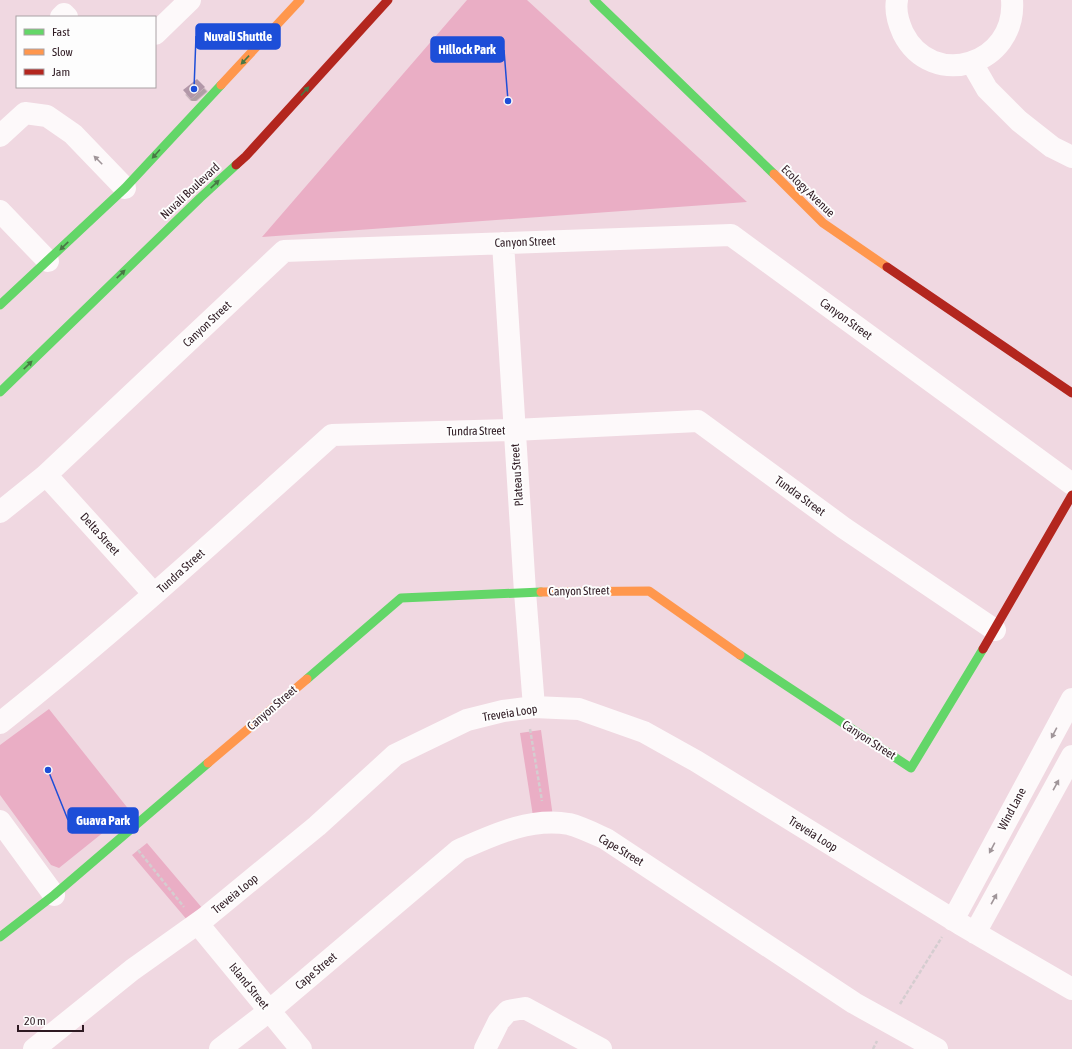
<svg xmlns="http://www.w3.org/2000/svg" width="1072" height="1049" font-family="'Asap Condensed',sans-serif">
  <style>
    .green { fill: #eaaec5 }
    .building { fill: #b297a8; filter: url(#shadow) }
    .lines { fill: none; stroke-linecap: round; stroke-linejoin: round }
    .path { stroke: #d5cdd0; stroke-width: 2.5; stroke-dasharray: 4 2; stroke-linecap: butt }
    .street { stroke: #fdf9fa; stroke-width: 22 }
    .fast { stroke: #63d668; stroke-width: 9 }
    .slow { stroke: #ff974d; stroke-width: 9 }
    .jam { stroke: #b3261e; stroke-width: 9 }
    .oneway { fill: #487845 }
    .oneway2 { fill: #a09599 }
    .labels { text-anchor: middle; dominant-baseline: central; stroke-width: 4; stroke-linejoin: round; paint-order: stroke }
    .street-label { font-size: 12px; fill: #2e1a22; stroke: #fdfdfd }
    .leader { fill: none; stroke: #1d4ed8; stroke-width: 1.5 }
    .callout-dot { fill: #1d4ed8; stroke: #fdfdfd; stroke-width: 1.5 }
    .callout { fill: #1d4ed8; stroke: #1d4ed8; stroke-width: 1.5 }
    .callout-label { font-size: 13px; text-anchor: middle; font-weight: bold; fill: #fff }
  </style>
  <defs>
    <filter id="shadow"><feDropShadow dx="2.5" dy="4.5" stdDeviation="0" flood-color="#0004"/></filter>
  </defs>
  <rect width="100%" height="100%" fill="#f0d8e1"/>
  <path class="green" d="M467 0H527L747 202 262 237Z
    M49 709 130 811 59 868 51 865 0 795V745Z
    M541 730 553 817 533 816 520 733Z
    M147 843 203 909 188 921 132 855Z"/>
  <path class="building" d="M197 79 205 87 191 99 183 90Z"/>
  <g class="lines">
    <path class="path" d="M530 729 542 801
      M138 850 184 907
      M900 1004 942 937
      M873 1049 877 1041"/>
    <path class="street" d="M897 0C895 11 898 22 903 33 932 91 1017 65 1012 0
      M61 17 64 14 67 17
      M155 34 190 0
      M972 63 987 89 1019 121 1052 147 1072 157
      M0 136 25 113 47 116 73 134 125 188
      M0 211 48 261
      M503 243 525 592 534 707
      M46 475 154 594
      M0 512 46 475 284 251 731 235 1072 484
      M0 723C115 632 223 533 332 435L514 430 698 421 844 528 995 630
      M0 821 54 895
      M953 920 1072 699
      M198 924 301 1049
      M975 933 1072 756
      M34 1049 132 970 205 918 317 826 395 755 467 720 503 711 534 707 579 709 644 732 696 761 960 924 1072 989
      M220 1049 269 1011 459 850C493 835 530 817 569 824 581 827 595 834 606 839L854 1003 937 1049
      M485 1049 499 1021 508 1011 525 1008 601 1049"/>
    <path class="fast" d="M594 0 774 174
      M0 305 125 188 221 85
      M0 392 200 198 236 165
      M740 655 911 768 983 649
      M307 679 401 598 541 592
      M0 937 54 895 208 763"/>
    <path class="slow" d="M221 85 300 0
      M774 174 823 223 887 267
      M541 592 649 591 740 655
      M208 763 307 679"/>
    <path class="jam" d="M236 165 246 156 388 0
      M887 267 1072 393
      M983 649 1072 495"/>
  </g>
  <defs><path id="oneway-solid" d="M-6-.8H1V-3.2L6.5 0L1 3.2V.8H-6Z"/></defs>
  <g class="oneway">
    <use href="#oneway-solid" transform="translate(245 60) rotate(133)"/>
    <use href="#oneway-solid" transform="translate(305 91) rotate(-48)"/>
    <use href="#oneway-solid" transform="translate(156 154) rotate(132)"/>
    <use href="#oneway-solid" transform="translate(215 184) rotate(-43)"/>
    <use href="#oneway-solid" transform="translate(64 246) rotate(136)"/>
    <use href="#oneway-solid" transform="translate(121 274) rotate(-44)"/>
    <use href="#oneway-solid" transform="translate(28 365) rotate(-44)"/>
  </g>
  <g class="oneway2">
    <use href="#oneway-solid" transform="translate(98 160) rotate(-135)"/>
    <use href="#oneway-solid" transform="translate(1054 733) rotate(118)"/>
    <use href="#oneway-solid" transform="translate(1056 785) rotate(-61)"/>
    <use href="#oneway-solid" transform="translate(992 848) rotate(118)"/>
    <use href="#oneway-solid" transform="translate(994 899) rotate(-61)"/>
  </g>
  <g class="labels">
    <g class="street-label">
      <text transform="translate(190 191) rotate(-43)">Nuvali Boulevard</text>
      <text transform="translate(808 191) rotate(44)">Ecology Avenue</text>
      <text transform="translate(525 242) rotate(-2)">Canyon Street</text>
      <text transform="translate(846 319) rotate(36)">Canyon Street</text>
      <text transform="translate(207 324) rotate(-43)">Canyon Street</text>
      <text transform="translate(476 431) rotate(-1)">Tundra Street</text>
      <text transform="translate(517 475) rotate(-94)">Plateau Street</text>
      <text transform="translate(800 496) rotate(36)">Tundra Street</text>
      <text transform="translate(100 534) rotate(48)">Delta Street</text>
      <text transform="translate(181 571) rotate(-42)">Tundra Street</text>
      <text transform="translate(579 591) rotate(-1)">Canyon Street</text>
      <text transform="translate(272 708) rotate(-41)">Canyon Street</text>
      <text transform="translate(510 713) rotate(-9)">Treveia Loop</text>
      <text transform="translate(869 740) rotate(33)">Canyon Street</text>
      <text transform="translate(1012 809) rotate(-62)">Wind Lane</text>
      <text transform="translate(813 834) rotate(32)">Treveia Loop</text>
      <text transform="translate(621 850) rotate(31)">Cape Street</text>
      <text transform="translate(235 894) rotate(-39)">Treveia Loop</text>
      <text transform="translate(316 971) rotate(-40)">Cape Street</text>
      <text transform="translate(249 986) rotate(51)">Island Street</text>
    </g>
  </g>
  <path class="leader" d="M194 89L196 36M508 101L504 50M48 770L68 820"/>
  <g class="callout-dot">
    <circle cx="194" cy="89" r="4"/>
    <circle cx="508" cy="101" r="4"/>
    <circle cx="48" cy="770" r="4"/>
  </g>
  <g class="callout">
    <rect x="196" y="24" width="84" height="25" rx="4"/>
    <rect x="431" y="37" width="73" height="25" rx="4"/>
    <rect x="68" y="808" width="70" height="25" rx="4"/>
  </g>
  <g class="callout-label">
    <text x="238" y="41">Nuvali Shuttle</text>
    <text x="467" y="54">Hillock Park</text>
    <text x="103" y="825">Guava Park</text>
  </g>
  <rect x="16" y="16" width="140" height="72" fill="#fdfdfd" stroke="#aaa2a5"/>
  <rect x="24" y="29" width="20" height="6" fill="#63d668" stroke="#aaa2a5"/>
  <text x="52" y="36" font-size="12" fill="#2e1a22">Fast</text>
  <rect x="24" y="49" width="20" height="6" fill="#ff974d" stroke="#aaa2a5"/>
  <text x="52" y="56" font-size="12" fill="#2e1a22">Slow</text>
  <rect x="24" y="69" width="20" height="6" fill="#b3261e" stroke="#aaa2a5"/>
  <text x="52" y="76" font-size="12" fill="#2e1a22">Jam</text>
  <path d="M18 1025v6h65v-6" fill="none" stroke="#2e1a22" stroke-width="2"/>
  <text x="24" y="1025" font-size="12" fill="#2e1a22" stroke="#fdfdfd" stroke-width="3" paint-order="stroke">20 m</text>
</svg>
